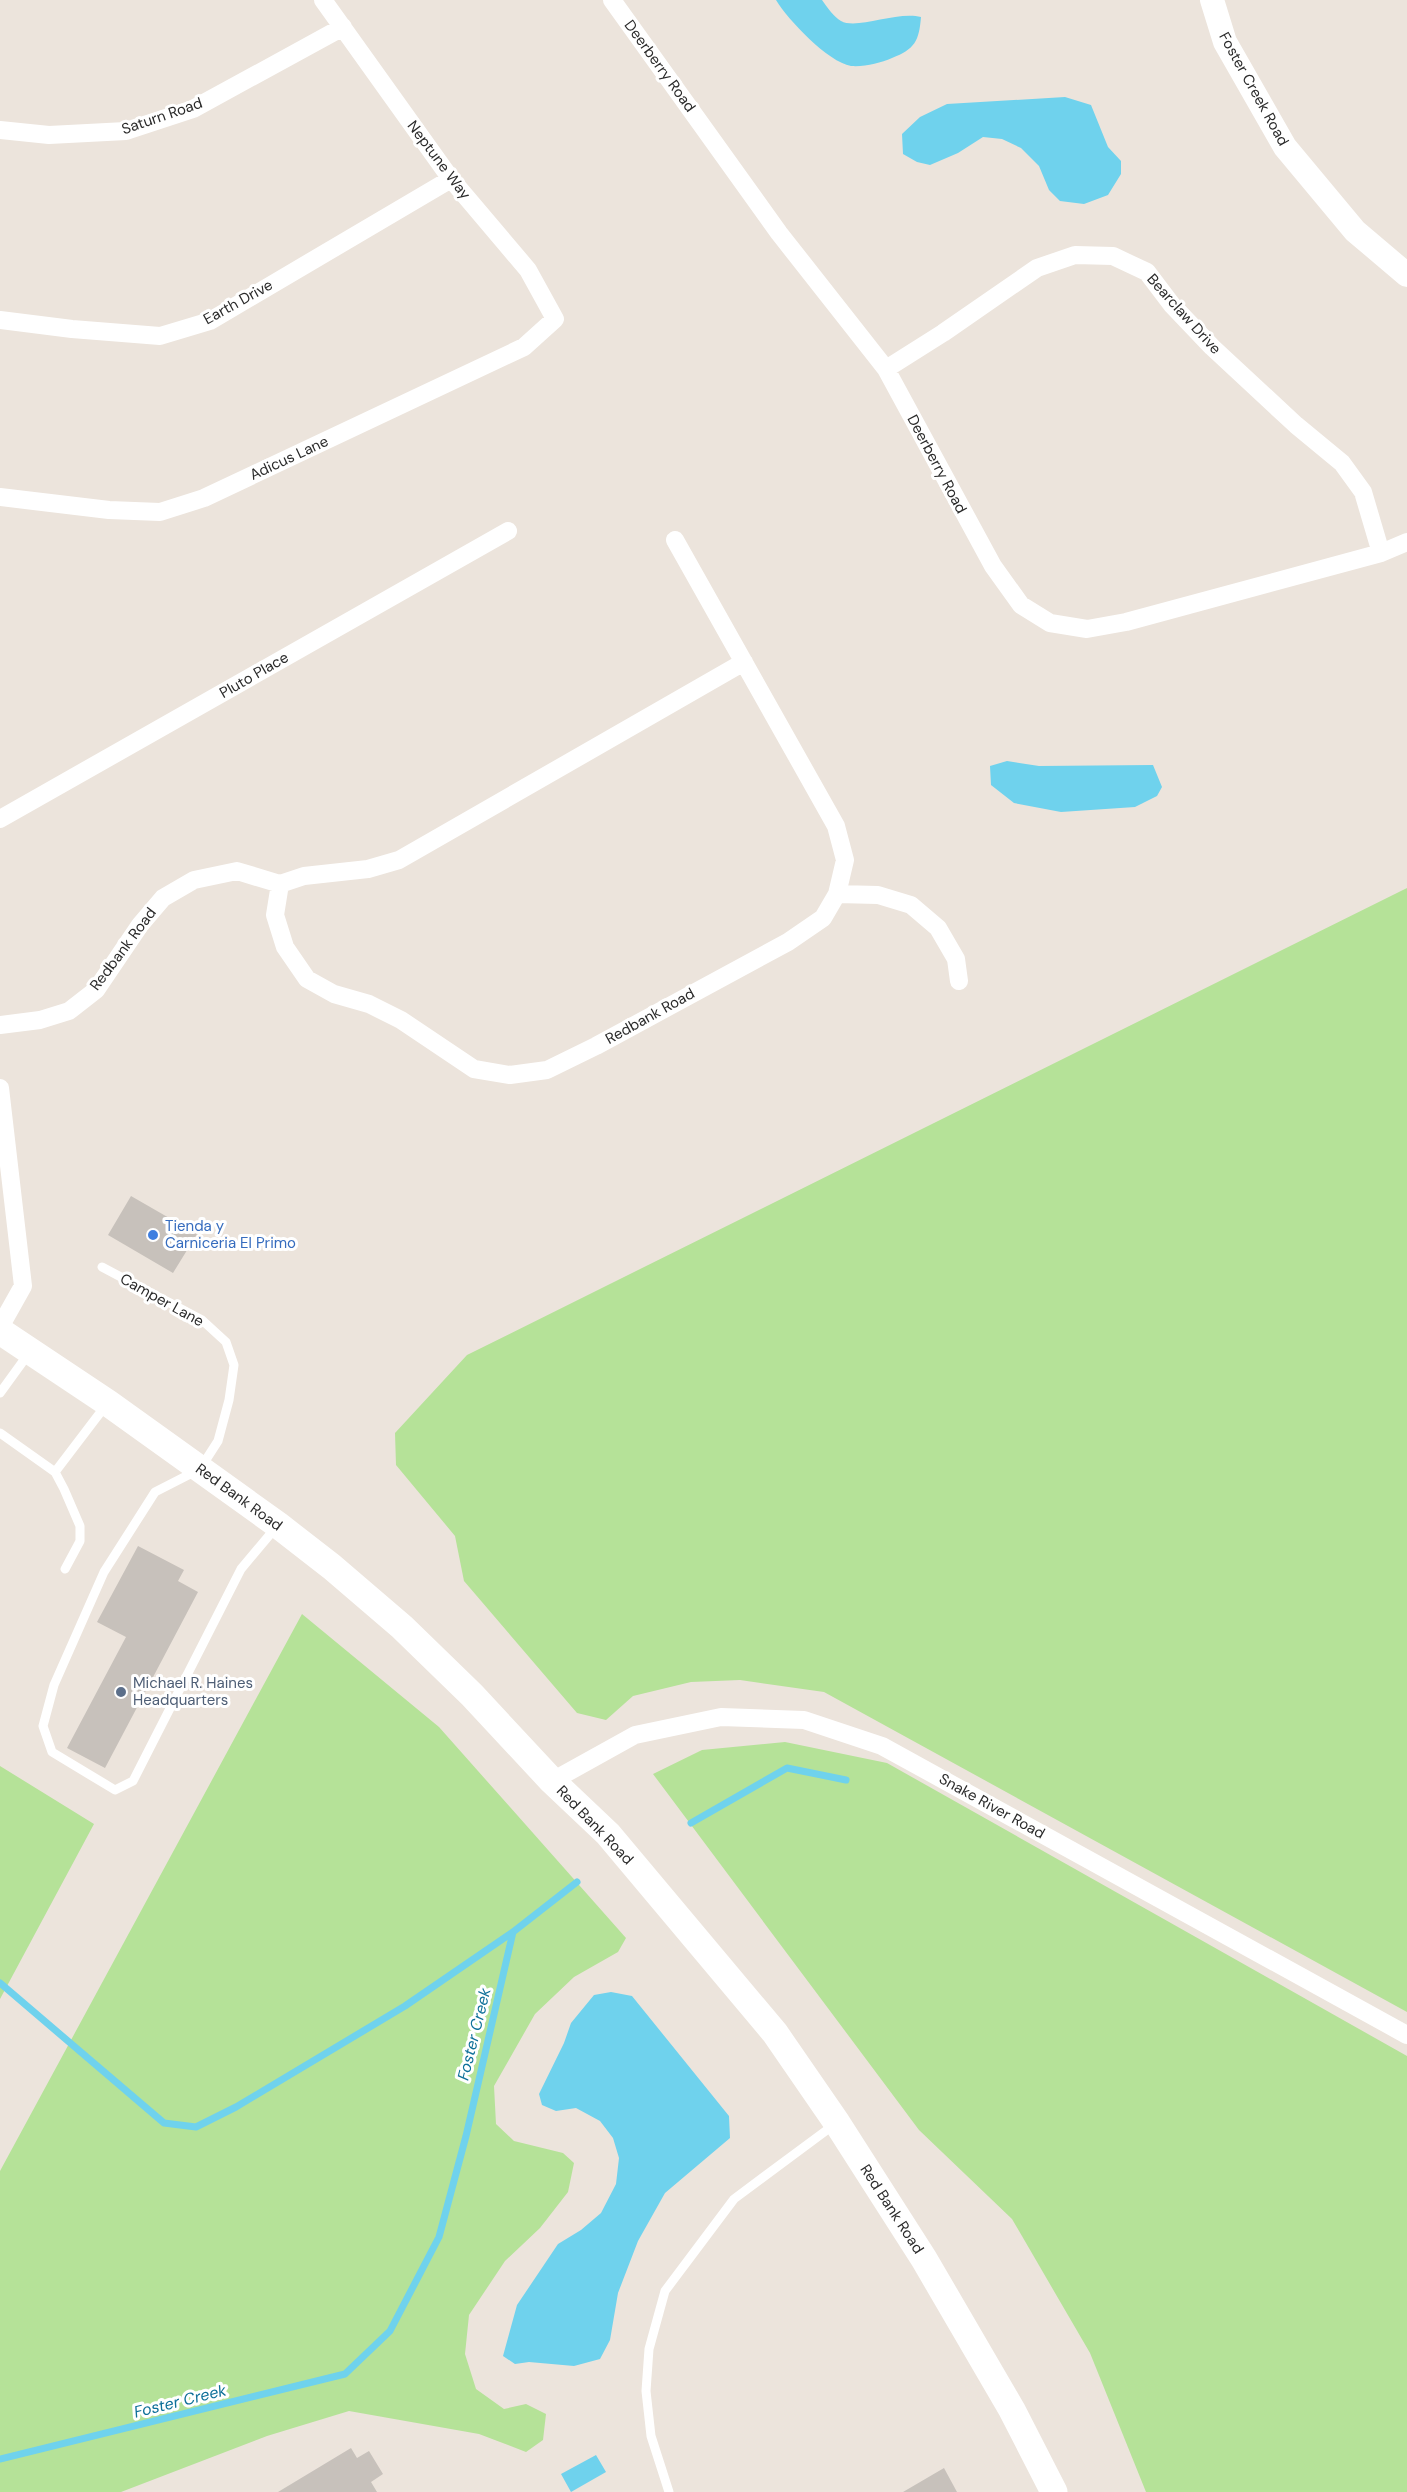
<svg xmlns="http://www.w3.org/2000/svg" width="1407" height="2492" font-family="'DM Sans',sans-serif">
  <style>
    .green { fill: #b5e298 }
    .water { fill: #6fd2ed }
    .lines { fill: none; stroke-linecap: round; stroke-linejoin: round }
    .stream { stroke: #6fd2ed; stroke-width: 7 }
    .building { fill: #c7c1bb }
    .service { stroke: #fff; stroke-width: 9 }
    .minor { stroke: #fff; stroke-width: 18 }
    .tertiary { stroke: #fff; stroke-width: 24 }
    .secondary { stroke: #fff; stroke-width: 27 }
    .shop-dot { fill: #3f7fe0; stroke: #fff; stroke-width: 2 }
    .service-dot { fill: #5c6f8a; stroke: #fff; stroke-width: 2 }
    .labels { text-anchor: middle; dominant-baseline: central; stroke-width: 6; stroke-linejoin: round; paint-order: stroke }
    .street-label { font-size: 15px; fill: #2a2a2a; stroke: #fff }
    .shop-label { font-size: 15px; fill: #366cbe; stroke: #fff; text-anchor: start }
    .service-label { font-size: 15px; fill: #4e5e75; stroke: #fff; text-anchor: start }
    .water-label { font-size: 16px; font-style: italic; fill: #0e7099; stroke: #fff }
  </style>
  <rect width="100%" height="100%" fill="#ece4dc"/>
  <path class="green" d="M1407 888V2012L824 1692 740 1680 691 1682 633 1696 606 1720 577 1713 464 1581 455 1536 396 1465 395 1433 467 1355Z
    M302 1614 439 1727 626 1938 618 1952 574 1977 535 2014 494 2086 496 2124 514 2141 563 2153 574 2163 568 2192 540 2228 505 2261 469 2315 465 2354 476 2389 504 2409 526 2404 546 2414 543 2440 526 2452 479 2434 349 2411 267 2436 121 2492H0V2171Z
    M785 1742 887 1763 1407 2056V2492H1146L1090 2353 1012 2219 919 2130 653 1774 702 1750Z
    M0 1766 94 1824 0 1999Z"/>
  <path class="water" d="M776 0H822C827 7 834 17 841 21 857 30 896 11 921 17 919 41 915 49 892 58 880 63 865 67 851 66 828 62 788 20 776 0Z
    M1065 97 1091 105 1108 147 1121 161V174L1108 195 1084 204 1060 201 1049 190 1039 166 1021 148 1002 139 983 137 958 153 930 165 917 162 903 154 902 134 920 117 947 104Z
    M1007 761 1039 766 1153 765 1162 787 1157 796 1135 807 1061 812 1014 803 991 785 990 766Z
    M611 1992 632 1996 729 2116 730 2138 665 2193 638 2241 618 2293 610 2340 600 2359 574 2366 529 2362 515 2364 503 2356 517 2305 558 2244 581 2230 601 2213 616 2184 619 2158 613 2138 600 2121 576 2108 556 2111 542 2105 539 2094 564 2043 571 2023 594 1995Z
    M596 2455 606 2472 571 2492 561 2474Z"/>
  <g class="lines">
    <path class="stream" d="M691 1823 787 1768 846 1780
      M0 1983 164 2123 196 2127 236 2107 405 2006 513 1932 577 1882
      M0 2459 345 2374 390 2331 439 2237 466 2136 513 1932"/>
  </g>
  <path class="building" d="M131 1196 197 1234 173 1273 108 1235Z
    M138 1546 184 1570 178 1581 198 1592 105 1768 67 1748 126 1637 97 1622Z
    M351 2448 357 2458 369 2451 383 2474 371 2482 377 2492H278Z
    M944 2468 957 2492H903Z"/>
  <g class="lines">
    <path class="service" d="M102 1267 202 1320 226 1342 234 1365 229 1400 218 1441 200 1469 155 1492 104 1572 54 1685 43 1726 52 1752 115 1790 133 1781 241 1569 277 1526
      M0 1393 29 1353
      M0 1433 55 1472 64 1489 80 1526V1541L65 1569
      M55 1472 106 1405
      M669 2492 651 2436 646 2391 649 2349 665 2291 734 2199 835 2124"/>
    <path class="minor" d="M612 0 779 233 886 369 993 566 1021 605 1050 623 1087 629 1126 622 1381 553 1407 542
      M0 130 49 135 126 131 193 109 343 27
      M0 320 72 329 160 336 210 321 451 179
      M886 369 943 333 1037 268 1075 255 1113 256 1147 272 1172 305 1212 347 1296 425 1342 463 1363 492 1381 553
      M0 497 109 510 160 512 204 498 524 347 555 319 528 270 451 179 323 0
      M0 819 508 531
      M280 884 275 915 285 947 307 979 334 994 369 1004 401 1020 474 1069 510 1075 547 1070 596 1046 788 942 823 918 837 894 845 860 836 826 675 540
      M837 894 878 895 911 905 938 928 956 959 959 981
      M0 1025 40 1020 69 1011 96 990 140 925 163 898 194 880 237 871 280 884 304 876 368 869 399 860 744 662
      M0 1088 23 1286 0 1327
      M552 1781 635 1735 721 1717 804 1720 882 1746 1407 2035"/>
    <path class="tertiary" d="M1212 0 1225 42 1285 147 1355 231 1407 275"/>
    <path class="secondary" d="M0 1331 108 1403 278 1525 332 1567 402 1627 472 1695 552 1781 608 1834 775 2033 837 2123 924 2259 1012 2410 1054 2492"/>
  </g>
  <circle class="shop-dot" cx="153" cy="1235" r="6"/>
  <circle class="service-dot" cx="121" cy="1692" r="6"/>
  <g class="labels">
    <g class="street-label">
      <text transform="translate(660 66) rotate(54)">Deerberry Road</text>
      <text transform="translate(1254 89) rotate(61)">Foster Creek Road</text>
      <text transform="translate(162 116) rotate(-19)">Saturn Road</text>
      <text transform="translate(439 160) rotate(53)">Neptune Way</text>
      <text transform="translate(238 302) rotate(-29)">Earth Drive</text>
      <text transform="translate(1184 314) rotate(48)">Bearclaw Drive</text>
      <text transform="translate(289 458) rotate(-25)">Adicus Lane</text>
      <text transform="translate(937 464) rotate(62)">Deerberry Road</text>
      <text transform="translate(254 675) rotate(-30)">Pluto Place</text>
      <text transform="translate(123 949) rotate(-53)">Redbank Road</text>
      <text transform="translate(650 1016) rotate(-29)">Redbank Road</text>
      <text transform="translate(162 1300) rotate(29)">Camper Lane</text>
      <text transform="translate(239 1497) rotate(36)">Red Bank Road</text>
      <text transform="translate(992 1806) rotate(29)">Snake River Road</text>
      <text transform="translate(595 1825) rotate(46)">Red Bank Road</text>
      <text transform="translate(892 2209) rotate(57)">Red Bank Road</text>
    </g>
    <g class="shop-label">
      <text x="165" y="1226">Tienda y<tspan x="165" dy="17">Carniceria El Primo</tspan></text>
    </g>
    <g class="service-label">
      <text x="133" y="1683">Michael R. Haines<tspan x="133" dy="17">Headquarters</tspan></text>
    </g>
    <g class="water-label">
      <text transform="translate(474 2034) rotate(-76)">Foster Creek</text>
      <text transform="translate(180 2401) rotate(-14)">Foster Creek</text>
    </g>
  </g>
</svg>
